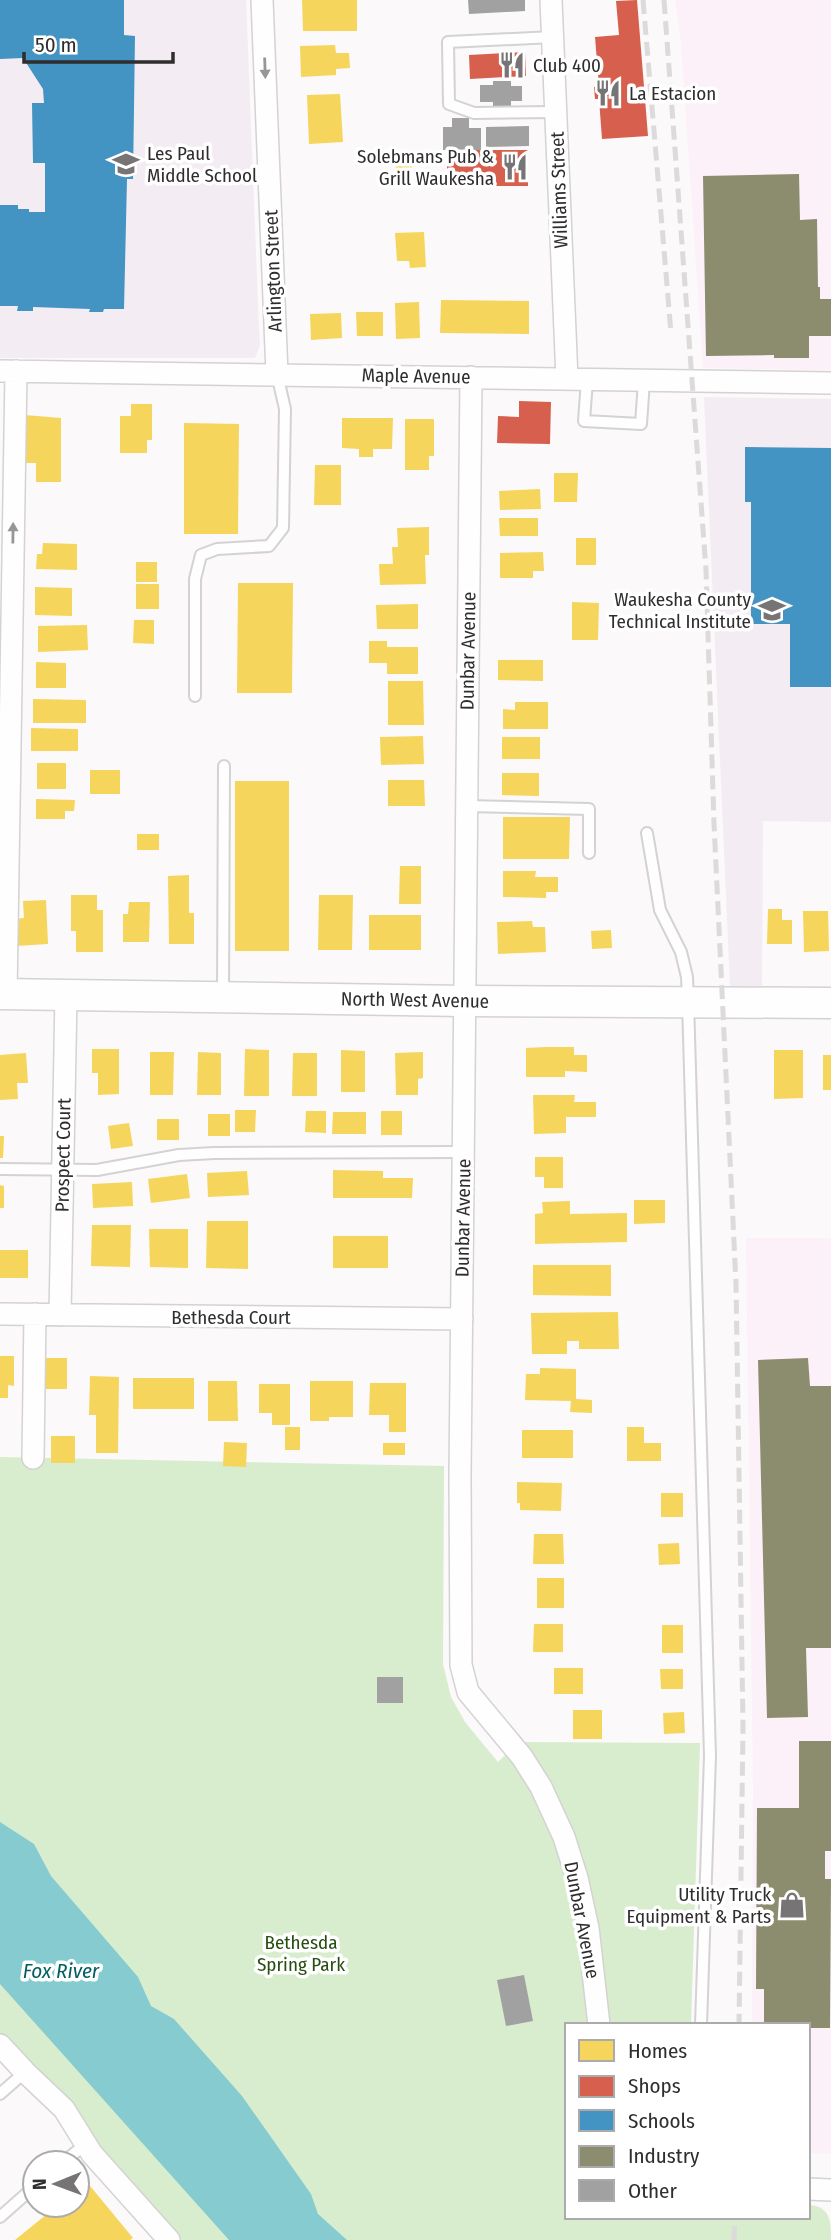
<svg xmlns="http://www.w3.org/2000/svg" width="831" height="2240" font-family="'Fira Sans Condensed',sans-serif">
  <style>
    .industrial { fill: #fcf0f9 }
    .built { fill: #f3ecf2 }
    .green { fill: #d8edcd }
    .water { fill: #85cbd0 }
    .homes { fill: #f6d55c }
    .shops { fill: #d6604d }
    .schools { fill: #4393c3 }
    .industry { fill: #8c8c6e }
    .building { fill: #a2a1a1 }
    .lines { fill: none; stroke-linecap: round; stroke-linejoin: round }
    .lane-casing { stroke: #d4d2d3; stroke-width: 14 }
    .street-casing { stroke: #d4d2d3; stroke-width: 24 }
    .secondary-casing { stroke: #d4d2d3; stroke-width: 33 }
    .lane { stroke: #fefefe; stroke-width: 10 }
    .street { stroke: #fefefe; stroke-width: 21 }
    .secondary { stroke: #fefefe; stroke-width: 30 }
    .rail { stroke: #dcdadb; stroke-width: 5; stroke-dasharray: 14 7; stroke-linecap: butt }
    .oneway { fill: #969696 }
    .labels { text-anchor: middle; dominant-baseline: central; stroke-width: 7; stroke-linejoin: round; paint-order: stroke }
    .poi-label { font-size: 19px; fill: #2f2d2e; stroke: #fff; text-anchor: start }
    .street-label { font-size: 19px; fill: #2f2d2e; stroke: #fff }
    .park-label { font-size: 19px; fill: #274d10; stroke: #fff }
    .water-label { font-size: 21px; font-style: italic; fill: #035e64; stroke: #fff }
  </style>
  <rect width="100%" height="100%" fill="#fbf9fa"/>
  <path class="industrial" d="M675 0H831V370L703 368 681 44Z
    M746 1238H831V2154L808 2153V2025H752L753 1786Z"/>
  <path class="built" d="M0 0H246L259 329 260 346 255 358H0Z
    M704 397 831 399V822L763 821 762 987 730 986Z"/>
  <path class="green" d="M0 1457 444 1466 443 1664 451 1697 465 1722 498 1762 518 1742 700 1743 691 2025H567V2217H808V2205C831 2206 831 2222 831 2240H181L90 2136 66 2096 35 2073 0 2033Z"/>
  <path class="water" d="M0 1822 34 1844 51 1876 138 1977 151 2006 174 2019 242 2096 311 2194 318 2214 347 2240H229L0 1984Z"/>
  <path class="homes" d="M302 0H357V31H303Z
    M335 45 336 53H349L350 68 336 69V75L301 77 300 46Z
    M340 94 343 142 309 144 307 95Z
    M396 155H411L412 173 396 174Z
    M424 232 426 267 410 268 409 261H397L395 233Z
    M441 300 529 301V334L440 333Z
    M419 302 420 338 396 339 395 303Z
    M356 312H383V336H357Z
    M341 313 342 338 311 340 310 314Z
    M131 404H152V440H147V453H120V416H131Z
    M25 415 61 418V482H36V463H25Z
    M342 418H393L392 449H373V457H359V449L342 448Z
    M405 419H434V456H429V470H405Z
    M184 423 239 424 238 534H184Z
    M315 465H341V505H314Z
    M554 473H578L577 502H554Z
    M540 489 541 509 500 510 499 491Z
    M499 518H538V536H500Z
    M429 527V555H425L426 584 380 585 379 564H393L392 547H398L397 528Z
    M576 538H596V565H576Z
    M43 543 77 544V570L36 569 37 554H42Z
    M543 552 544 571H533V578H500V553Z
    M136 562H157V582H136Z
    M238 583H293L292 693H237Z
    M136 584H159V609H136Z
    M35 587 72 588V616L35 615Z
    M572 602 599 603 598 640H572Z
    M418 604V629H377L376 605Z
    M134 620H154V644L133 643Z
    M87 625 88 650 38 652V626Z
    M369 641H387V647H418V674H387V663H369Z
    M498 660H543V681L498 680Z
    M36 662 66 663V688H36Z
    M388 681H423L424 725H388Z
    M33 699 86 700V723H33Z
    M515 702H548V729H503V709L515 710Z
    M31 728 78 729V751H31Z
    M423 736 424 764 381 765 380 737Z
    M502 737H540V759H502Z
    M37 763H66V789H37Z
    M90 770H120V794H90Z
    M502 773H539V796L502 795Z
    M388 780H424L425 806H388Z
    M235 781H289V951H235Z
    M36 799 75 800 74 811H65V819H36Z
    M503 817H570L569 859H503Z
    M137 834H159V850H137Z
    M400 866H421V904H399Z
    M503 871H536L535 877H558V892H546V898L503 897Z
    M189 875V913H194V944H169L168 876Z
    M71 895H97V910H103V952H76V931H71Z
    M319 895H353L352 950H318Z
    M46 900 48 944 16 946 15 919 24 918 23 901Z
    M129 902H150L149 942H123V914H128Z
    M768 909H782V920H792V944H767Z
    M803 911H828L829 951 804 952Z
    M369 915H421V950H369Z
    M532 921 533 927H545L546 952 498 954 497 922Z
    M611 930 612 948 592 949 591 931Z
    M545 1047H574V1055H587V1072L565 1071V1077H526V1048Z
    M92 1049H119V1094L98 1095V1073H92Z
    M245 1049 269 1050V1096H244Z
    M341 1050 365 1051V1092H341Z
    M774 1050H803V1098L774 1099Z
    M150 1052H174L173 1095H150Z
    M198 1052 221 1053V1095H197Z
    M423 1052V1078L418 1079V1095H396L395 1053Z
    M26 1053 28 1083H17L18 1099 0 1100V1055Z
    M293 1053H317V1096H292Z
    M823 1055H831V1090H823Z
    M533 1095H575L574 1102H596V1117H566V1133L534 1134Z
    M235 1110H256L255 1132H235Z
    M306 1111H326V1133L305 1132Z
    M381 1111H402V1135H381Z
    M333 1112H366V1134H332Z
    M208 1114H230V1136H208Z
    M157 1119H179V1140H157Z
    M129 1123 133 1146 111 1149 108 1126Z
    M0 1136H4L3 1158H0Z
    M535 1157H563V1188H544V1177H535Z
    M333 1170 383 1171V1178H413L412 1198H333Z
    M247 1171 249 1195 208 1197 207 1173Z
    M187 1174 190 1198 151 1203 148 1179Z
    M132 1182 133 1206 93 1208 92 1184Z
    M0 1185 4 1186V1208H0Z
    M634 1200H665V1223L634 1224Z
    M570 1201V1214L627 1213V1242L535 1244V1214L543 1213 542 1202Z
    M207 1221H248V1269L206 1268Z
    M92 1225H131L130 1267 91 1266Z
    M149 1229H188V1268L150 1267Z
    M333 1236H388V1268H333Z
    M0 1250H28V1278H0Z
    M533 1265H611V1296L533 1295Z
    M618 1312 619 1349H579V1341H567V1354H532L531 1313Z
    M0 1356H14V1386L8 1385V1398H0Z
    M44 1358H67V1389H44Z
    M540 1368 576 1369V1399L592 1400V1413L570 1412 571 1401 525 1400 526 1374H540Z
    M90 1376 119 1377 118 1453H96V1415H89Z
    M133 1378H194V1409H133Z
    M208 1381H237L238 1421H208Z
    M310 1381H353V1417H329V1421H310Z
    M370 1383H406V1432H389V1415H369Z
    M259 1384H290V1425H272V1413H259Z
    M285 1427H300V1450H285Z
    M627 1427H644V1443H661V1461H627Z
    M522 1430H573V1458H522Z
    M51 1436H75V1463H51Z
    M224 1442 247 1443 246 1467 223 1466Z
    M383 1443H405V1455H383Z
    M517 1482 562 1483 561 1511 520 1510V1503H517Z
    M661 1493H683V1517H661Z
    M534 1534H563L564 1564H533Z
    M679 1543 680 1564 659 1565 658 1544Z
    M537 1578H564V1608H537Z
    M534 1624H563V1652H533Z
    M662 1625H683V1653H662Z
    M554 1668H583V1694H554Z
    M660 1669H683V1689H661Z
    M573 1710H602V1739H573Z
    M684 1712 685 1733 664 1734 663 1713Z
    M86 2181 133 2238 130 2240H15L58 2205H77V2189Z"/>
  <path class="shops" d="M637 0 648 136 602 139 599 99H595L594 87H599L595 37 619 35 616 1Z
    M525 52 526 76 470 79 469 55Z
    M447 150H528V186H447Z
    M519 401 551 402 550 444 497 443 498 416 519 417Z"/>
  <path class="schools" d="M0 0H124V35L135 36 133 179H127L124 309H104L103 312H89L90 309 33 307V311H17L18 306H0V205H18V209H29V212H45V163H33L32 103H44L43 89 23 58 0 59Z
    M745 447 831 448V687H790V624H751V502H745Z"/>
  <path class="industry" d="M799 174 800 220 817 219 818 287H820V299H831V336H809V358H774V355L706 356 703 176Z
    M808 1358 810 1386H831V1648H806L808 1717 767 1718 758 1360Z
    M799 1741H831V1851H825V1879H831L830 2028H808V2025H764V1989H756L757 1808H799Z"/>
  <path class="building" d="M468 0H525V11L469 14Z
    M493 81H511V86H522V101H511V106H493V102H480V85H493Z
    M452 118H469V128H481V150H443V127H452Z
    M529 126V146L486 147V127Z
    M377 1677H403V1703H377Z
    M524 1975 533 2021 506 2026 497 1980Z"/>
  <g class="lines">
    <g class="lane-casing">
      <path id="lane" d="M553 37 448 42 449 104 474 113 556 112
        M587 380 584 421 641 424 644 381
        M195 696V579L201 555 217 549 269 546 283 528 285 409 277 374
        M466 806 589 809V853
        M647 833 660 910 681 952 687 977 688 1001 710 1756 701 2025
        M223 994 224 766
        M0 1169 97 1170 179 1155 214 1153 464 1152
        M0 2094 25 2072
        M62 2163 86 2144
        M0 2217 35 2186"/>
    </g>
    <g class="street-casing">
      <path id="street" d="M262 0 277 374
        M551 0 567 379
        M0 371 831 383
        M471 377 460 1476 461 1665 468 1692 522 1757 541 1787 564 1837 577 1878 588 1928 599 2025
        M6 994 16 371
        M0 1314 462 1319
        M60 1315 66 995
        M33 1458 35 1314
        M0 2045 25 2072 64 2109 92 2154 169 2240
        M808 2189 831 2190"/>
    </g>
    <g class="secondary-casing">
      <path id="secondary" d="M0 994 464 1001 831 1003"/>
    </g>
    <use href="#lane" class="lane"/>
    <use href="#street" class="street"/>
    <use href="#secondary" class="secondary"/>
    <path class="rail" d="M643 0 671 333
      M664 0 706 570 714 824 736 1284 743 1726 739 2025
      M734 2240 735 2217"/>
  </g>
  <defs><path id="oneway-solid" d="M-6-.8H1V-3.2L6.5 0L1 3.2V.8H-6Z" transform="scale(1.75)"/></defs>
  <g class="oneway">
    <use href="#oneway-solid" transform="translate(265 68) rotate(88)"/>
    <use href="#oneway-solid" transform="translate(13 533) rotate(-89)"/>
  </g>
  <defs>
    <g id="restaurant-bare" transform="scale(2.1)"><path d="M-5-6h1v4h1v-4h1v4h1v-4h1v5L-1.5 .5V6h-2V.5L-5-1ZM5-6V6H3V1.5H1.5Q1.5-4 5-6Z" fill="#767475" stroke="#fff" stroke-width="2.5" paint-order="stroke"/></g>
    <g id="school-bare" transform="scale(2.1)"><path d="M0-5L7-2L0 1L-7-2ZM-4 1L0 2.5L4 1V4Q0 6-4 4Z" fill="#767475" stroke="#fff" stroke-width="2.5" paint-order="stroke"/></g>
    <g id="university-bare" transform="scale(2.1)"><path d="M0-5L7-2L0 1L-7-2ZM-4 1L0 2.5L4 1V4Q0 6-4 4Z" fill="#767475" stroke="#fff" stroke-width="2.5" paint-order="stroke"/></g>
    <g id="shop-bare" transform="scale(2.1)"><path d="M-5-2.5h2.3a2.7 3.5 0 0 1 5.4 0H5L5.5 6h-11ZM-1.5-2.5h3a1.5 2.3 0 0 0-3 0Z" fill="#767475" stroke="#fff" stroke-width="2.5" paint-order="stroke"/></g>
  </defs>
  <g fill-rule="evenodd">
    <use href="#restaurant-bare" x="512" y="65"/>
    <use href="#restaurant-bare" x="608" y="93"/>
    <use href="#school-bare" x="126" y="164"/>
    <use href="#restaurant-bare" x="515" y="167"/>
    <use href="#university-bare" x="772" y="610"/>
    <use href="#shop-bare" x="792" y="1905"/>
  </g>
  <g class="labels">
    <g class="poi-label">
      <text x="533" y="65">Club 400</text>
      <text x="629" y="93">La Estacion</text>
      <text x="147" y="153">Les Paul<tspan x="147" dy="22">Middle School</tspan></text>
      <text x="494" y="156" text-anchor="end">Solebmans Pub &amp;<tspan x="494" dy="22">Grill Waukesha</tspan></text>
      <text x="751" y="599" text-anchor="end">Waukesha County<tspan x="751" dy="22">Technical Institute</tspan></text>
      <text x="771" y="1894" text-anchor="end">Utility Truck<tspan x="771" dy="22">Equipment &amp; Parts</tspan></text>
    </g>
    <g class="street-label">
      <text transform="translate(559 190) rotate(-92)">Williams Street</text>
      <text transform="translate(273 271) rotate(-92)">Arlington Street</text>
      <text transform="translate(416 376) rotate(1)">Maple Avenue</text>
      <text transform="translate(468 651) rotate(-89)">Dunbar Avenue</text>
      <text transform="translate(415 1000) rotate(1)">North West Avenue</text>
      <text transform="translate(63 1155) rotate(-89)">Prospect Court</text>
      <text transform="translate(463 1218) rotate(-89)">Dunbar Avenue</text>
      <text x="231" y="1317">Bethesda Court</text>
      <text transform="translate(582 1920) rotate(79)">Dunbar Avenue</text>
    </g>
    <g class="park-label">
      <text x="301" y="1942">Bethesda<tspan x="301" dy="22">Spring Park</tspan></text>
    </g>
    <g class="water-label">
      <text x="61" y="1971">Fox River</text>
    </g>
  </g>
  <rect x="565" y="2023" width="245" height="196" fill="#ffffff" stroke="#acabab" stroke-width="2"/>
  <rect x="579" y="2040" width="35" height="21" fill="#f6d55c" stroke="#acabab" stroke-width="2"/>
  <text x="628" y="2058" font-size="21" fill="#2f2d2e">Homes</text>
  <rect x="579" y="2076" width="35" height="21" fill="#d6604d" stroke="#acabab" stroke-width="2"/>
  <text x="628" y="2093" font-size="21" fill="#2f2d2e">Shops</text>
  <rect x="579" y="2110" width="35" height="21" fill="#4393c3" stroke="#acabab" stroke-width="2"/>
  <text x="628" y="2128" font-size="21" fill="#2f2d2e">Schools</text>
  <rect x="579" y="2146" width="35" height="21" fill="#8c8c6e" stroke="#acabab" stroke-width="2"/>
  <text x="628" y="2163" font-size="21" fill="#2f2d2e">Industry</text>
  <rect x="579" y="2180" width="35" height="21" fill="#a2a1a1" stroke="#acabab" stroke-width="2"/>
  <text x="628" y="2198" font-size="21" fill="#2f2d2e">Other</text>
  <g transform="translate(56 2184) rotate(269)"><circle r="33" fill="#ffffff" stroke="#acabab" stroke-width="2"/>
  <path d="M0-5L12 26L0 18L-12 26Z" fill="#767475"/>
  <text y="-10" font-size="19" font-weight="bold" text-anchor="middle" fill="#2f2d2e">N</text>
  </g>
  <path d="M24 52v10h149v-10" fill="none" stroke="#2f2d2e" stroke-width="3.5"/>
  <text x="35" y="52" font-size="21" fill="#2f2d2e" stroke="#ffffff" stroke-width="5" paint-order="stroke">50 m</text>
</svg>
